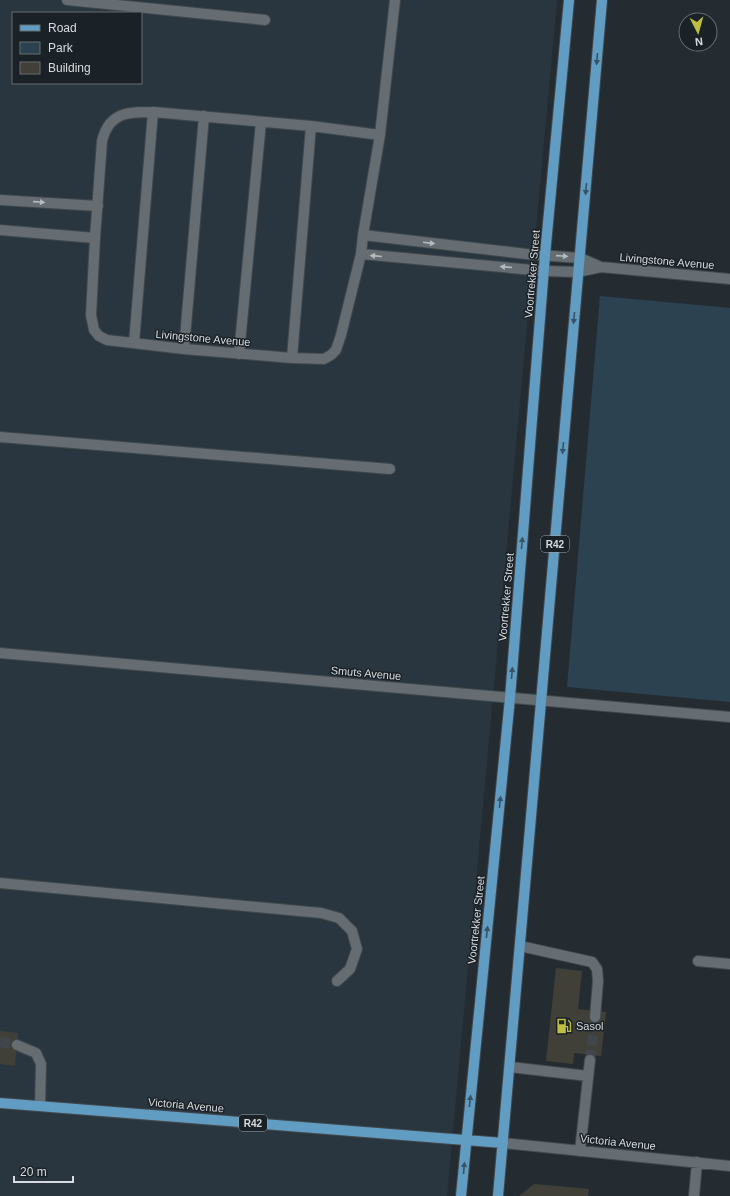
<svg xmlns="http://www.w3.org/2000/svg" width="730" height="1196" font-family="Arial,sans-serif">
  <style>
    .built { fill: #2a363f; fill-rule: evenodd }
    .green { fill: #2c4251 }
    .building { fill: #404038 }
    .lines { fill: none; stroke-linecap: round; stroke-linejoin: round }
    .minor-tunnel { stroke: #40464b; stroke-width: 10; stroke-dasharray: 10 5; stroke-linecap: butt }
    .minor-casing { stroke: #42484c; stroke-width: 12 }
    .major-casing { stroke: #42484c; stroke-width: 12 }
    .minor { stroke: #656d73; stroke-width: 10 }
    .major { stroke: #619cc2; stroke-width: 10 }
    .oneway { fill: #375365 }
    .oneway2 { fill: #b5babf }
    .labels { text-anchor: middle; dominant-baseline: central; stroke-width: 3; stroke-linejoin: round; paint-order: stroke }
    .shield { fill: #1b2227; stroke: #9fa4a8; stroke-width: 1 }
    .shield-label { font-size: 10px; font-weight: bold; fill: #d7dbdf }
    .street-label { font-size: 11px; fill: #d7dbdf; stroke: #1b2227 }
    .poi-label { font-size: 11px; fill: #d7dbdf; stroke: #1b2227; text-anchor: start }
  </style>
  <rect width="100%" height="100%" fill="#252c31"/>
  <path class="built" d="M0 0H557L447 1196H0ZM13 13H141V83H13Z"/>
  <path class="green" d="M600 296 730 308V702L567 687Z"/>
  <path class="building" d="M556 968 582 971 578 1009 606 1012 601 1056 574 1053 573 1064 546 1061Z
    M0 1031 18 1033 15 1066 0 1064Z
    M534 1184 589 1189 588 1196H519Z"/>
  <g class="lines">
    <path class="minor-tunnel" d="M0 1042 17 1045
      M590 1060 595 1017"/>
    <g class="minor-casing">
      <path id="minor" d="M67 0 265 20
        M380 135 311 126 153 112C128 112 109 112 102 141L95 238 91 315 94 330 99 336 107 340 184 349 292 358 324 359 331 355 336 350 341 335 361 254 363 235 380 135 395 0
        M0 200 98 206
        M0 230 95 238
        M363 235 526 254 580 258 601 267
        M361 254 544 271 578 272 601 267 730 279
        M134 343 153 112
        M184 349 204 116
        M239 354 261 122
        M292 358 311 126
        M0 437 390 469
        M0 653 730 717
        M0 883 321 913 339 918 352 931 357 949 350 969 337 981
        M520 946 592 962 597 969 598 981 595 1017
        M698 961 730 964
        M17 1045 36 1053 41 1064 40 1106
        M510 1067 588 1076
        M503 1143 730 1166
        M580 1151 590 1060
        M694 1196 697 1162"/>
    </g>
    <g class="major-casing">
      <path id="major" d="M0 1103 503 1143
        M461 1196 510 698 545 255 569 0
        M498 1196 602 0"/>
    </g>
    <use href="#minor" class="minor"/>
    <use href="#major" class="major"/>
  </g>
  <defs><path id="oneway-solid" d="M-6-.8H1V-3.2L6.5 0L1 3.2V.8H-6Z"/></defs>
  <g class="oneway">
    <use href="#oneway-solid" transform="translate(597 59) rotate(95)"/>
    <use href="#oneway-solid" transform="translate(586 189) rotate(95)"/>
    <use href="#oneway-solid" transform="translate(574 318) rotate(95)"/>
    <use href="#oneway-solid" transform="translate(563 448) rotate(95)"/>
    <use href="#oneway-solid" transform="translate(522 543) rotate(-85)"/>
    <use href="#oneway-solid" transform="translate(512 673) rotate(-85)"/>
    <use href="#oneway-solid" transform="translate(500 802) rotate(-84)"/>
    <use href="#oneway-solid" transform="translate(487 932) rotate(-84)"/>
    <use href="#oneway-solid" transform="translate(470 1101) rotate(-84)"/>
    <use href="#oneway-solid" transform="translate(464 1168) rotate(-85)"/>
  </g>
  <g class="oneway2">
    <use href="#oneway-solid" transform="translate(39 202) rotate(4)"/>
    <use href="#oneway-solid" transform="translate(429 243) rotate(7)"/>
    <use href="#oneway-solid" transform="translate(376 256) rotate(-175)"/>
    <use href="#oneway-solid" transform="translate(562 256) rotate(4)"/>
    <use href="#oneway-solid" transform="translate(506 267) rotate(-175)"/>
  </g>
  <defs>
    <g id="fuel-bare" transform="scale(1.2)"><path d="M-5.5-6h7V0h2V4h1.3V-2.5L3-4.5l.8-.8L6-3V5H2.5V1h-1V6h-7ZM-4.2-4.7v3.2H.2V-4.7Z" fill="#bebf42" stroke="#1b2227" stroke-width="2.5" paint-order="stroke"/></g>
  </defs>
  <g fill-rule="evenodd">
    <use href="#fuel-bare" x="564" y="1026"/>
  </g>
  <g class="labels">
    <g class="shield">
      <rect x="541" y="536" width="28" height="16" rx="3"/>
      <rect x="239" y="1115" width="28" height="16" rx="3"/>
    </g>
    <g class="shield-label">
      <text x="555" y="544">R42</text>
      <text x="253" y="1123">R42</text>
    </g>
    <g class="street-label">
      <text transform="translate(667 261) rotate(5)">Livingstone Avenue</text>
      <text transform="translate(532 274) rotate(-85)">Voortrekker Street</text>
      <text transform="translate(203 338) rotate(5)">Livingstone Avenue</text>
      <text transform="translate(506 597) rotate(-85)">Voortrekker Street</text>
      <text transform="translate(366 673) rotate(5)">Smuts Avenue</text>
      <text transform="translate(476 920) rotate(-84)">Voortrekker Street</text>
      <text transform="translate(186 1105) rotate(5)">Victoria Avenue</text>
      <text transform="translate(618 1142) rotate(6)">Victoria Avenue</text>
    </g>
    <g class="poi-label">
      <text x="576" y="1026">Sasol</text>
    </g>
  </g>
  <rect x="12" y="12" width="130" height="72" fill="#1b2227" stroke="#666c71"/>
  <rect x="20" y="25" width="20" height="6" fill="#619cc2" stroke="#666c71"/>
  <text x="48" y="32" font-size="12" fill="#d7dbdf">Road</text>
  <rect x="20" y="42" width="20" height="12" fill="#2c4251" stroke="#666c71"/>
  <text x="48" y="52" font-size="12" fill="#d7dbdf">Park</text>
  <rect x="20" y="62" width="20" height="12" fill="#404038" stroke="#666c71"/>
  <text x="48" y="72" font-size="12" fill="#d7dbdf">Building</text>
  <g transform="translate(698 32) rotate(174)"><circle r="19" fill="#1b2227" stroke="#666c71"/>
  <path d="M0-3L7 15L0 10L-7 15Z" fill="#bebf42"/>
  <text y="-6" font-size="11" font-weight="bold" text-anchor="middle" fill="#d7dbdf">N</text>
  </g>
  <path d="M14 1176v6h59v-6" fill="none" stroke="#d7dbdf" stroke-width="2"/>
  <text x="20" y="1176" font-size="12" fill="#d7dbdf" stroke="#1b2227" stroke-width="3" paint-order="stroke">20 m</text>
</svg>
